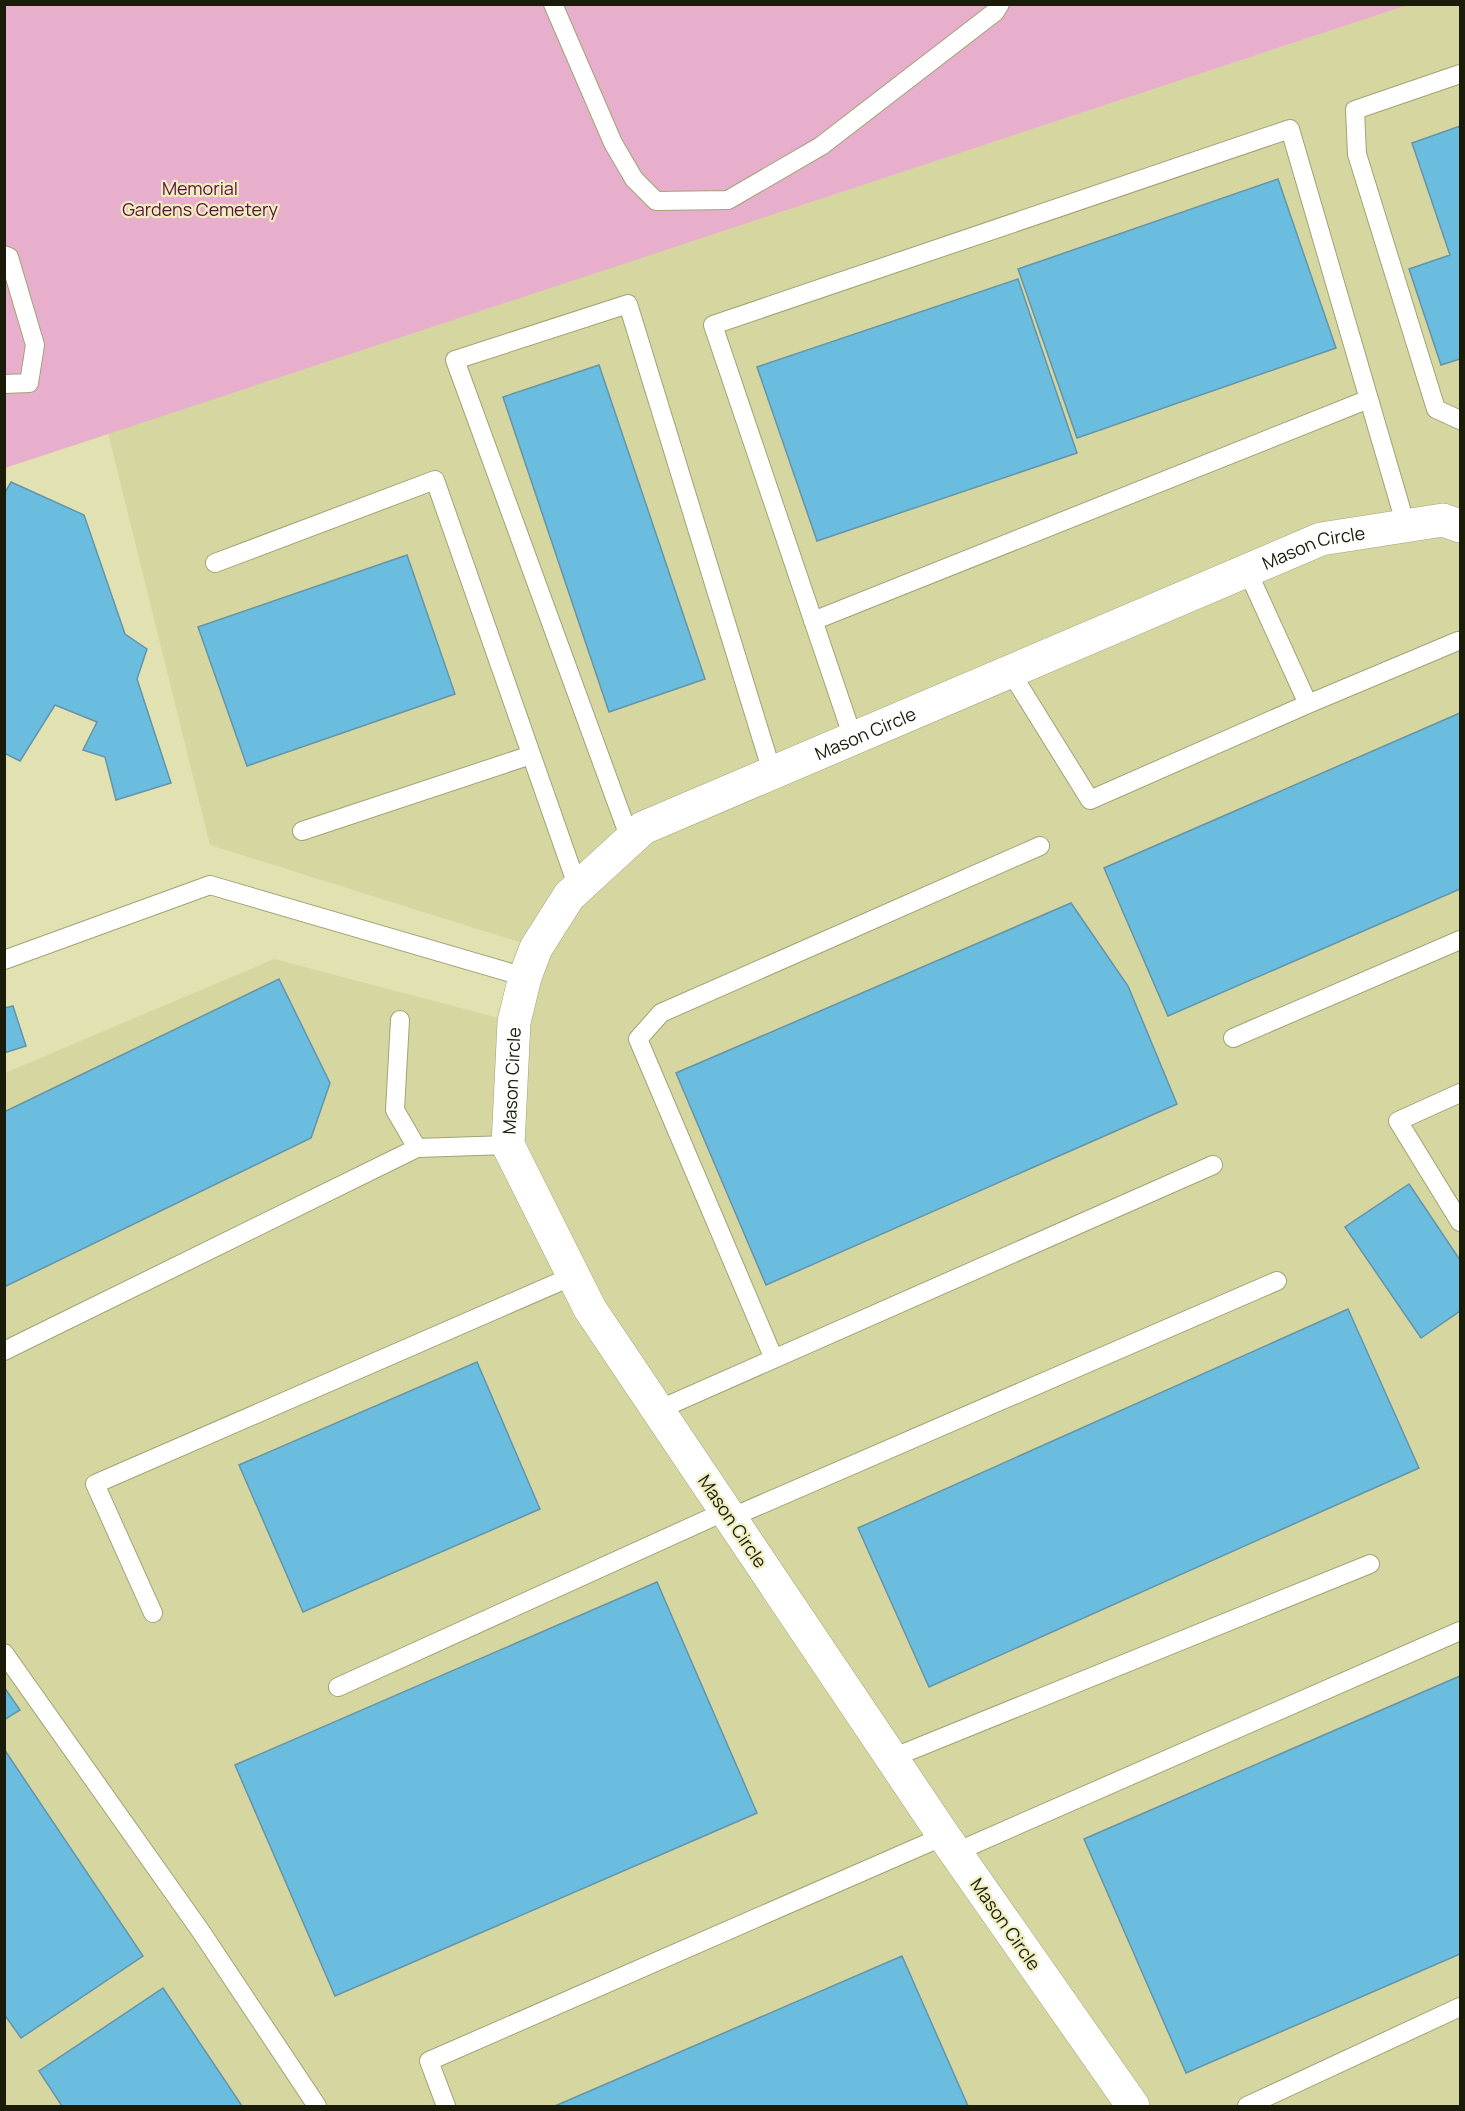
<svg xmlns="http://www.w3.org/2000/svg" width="1465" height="2111" font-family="Manrope,sans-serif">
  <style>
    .built { fill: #d6d6a0 }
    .green { fill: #e8afcc }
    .building { fill: #6abddf; stroke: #6394a9; stroke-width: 1.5 }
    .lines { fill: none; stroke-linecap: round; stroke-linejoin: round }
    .lane-casing { stroke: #a2a275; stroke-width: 20 }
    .street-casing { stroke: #a2a275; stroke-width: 34 }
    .lane { stroke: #fff; stroke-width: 18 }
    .street { stroke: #fff; stroke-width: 33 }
    .labels { text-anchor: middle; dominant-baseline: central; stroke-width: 4.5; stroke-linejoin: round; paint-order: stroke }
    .park-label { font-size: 18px; fill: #5f0d41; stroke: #eeeebf }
    .street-label { font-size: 18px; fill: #1b1b09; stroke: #eeeebf }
  </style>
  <rect width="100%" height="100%" fill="#e1e1b2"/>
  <path class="built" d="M1408 5H1460V2106H5V1073L274 959 514 1022 535 947 210 845 108 433Z"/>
  <path class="green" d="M5 4 1408 5 5 468Z"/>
  <path class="building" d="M1460 126V359L1441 365 1409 269 1450 255 1412 143Z
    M1278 179 1336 348 1077 438 1018 269Z
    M1018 279 1077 453 817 541 757 367Z
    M599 365 705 679 609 712 503 397Z
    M11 482 84 515 125 634 147 649 137 679 171 783 116 800 105 757 83 750 97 722 55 705 20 761 4 753V494Z
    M407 555 455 694 247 766 198 627Z
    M1460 713V889L1168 1016 1104 868Z
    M1071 903 1128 986 1177 1104 766 1285 676 1073Z
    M279 979 330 1083 311 1138 4 1287V1112Z
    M13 1006 26 1046 4 1053V1008Z
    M1409 1184 1460 1260V1311L1421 1338 1345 1227Z
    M1348 1309 1419 1468 929 1687 858 1528Z
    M477 1362 540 1509 303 1612 239 1465Z
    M657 1582 757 1813 335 1996 235 1765Z
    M1460 1676V1954L1186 2073 1084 1839Z
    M4 1687 20 1710 4 1720Z
    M4 1749 143 1956 21 2038 4 2014Z
    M902 1956 968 2106H555Z
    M163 1988 242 2106H62L39 2071Z"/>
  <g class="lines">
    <g class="lane-casing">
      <path id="lane" d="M553 4 613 143 634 179 656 201 728 200 821 146 995 12 1000 4
        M1460 74 1355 110 1357 154 1436 409 1460 420
        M4 255 9 257 35 345 29 383 4 384
        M215 563 435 480 578 888
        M1247 570 1308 704 1458 641
        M813 621 1369 399
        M1010 671 1090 800 1308 704
        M853 738 713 325 1290 129 1406 526
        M302 831 531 755
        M630 839 455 360 628 304 772 772
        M4 960 210 885 525 977
        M400 1020 395 1110 417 1148
        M1233 1038 1460 940
        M1460 1093 1398 1121 1460 1222
        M4 1351 417 1148 508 1145
        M774 1359 638 1039 661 1013 1040 846
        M658 1410 1213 1165
        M730 1518 1277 1281
        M153 1613 95 1484 573 1276
        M4 1653 202 1933 317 2106
        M338 1687 726 1511
        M892 1758 1370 1564
        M956 1852 1460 1631
        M446 2106 429 2061 944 1836
        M1247 2106 1460 2007"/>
    </g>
    <g class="street-casing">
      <g id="street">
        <path id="s1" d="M1133 2106 944 1836 590 1309 508 1145 514 1022 525 977 536 948 569 896 643 828 1321 539 1443 520 1460 526"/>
      </g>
    </g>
    <use href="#lane" class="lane"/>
    <use href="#street" class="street"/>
  </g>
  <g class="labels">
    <g class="park-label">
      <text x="200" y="188">Memorial<tspan x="200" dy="21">Gardens Cemetery</tspan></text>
    </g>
    <g class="street-label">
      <text stroke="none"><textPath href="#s1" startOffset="2238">Mason Circle</textPath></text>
      <text stroke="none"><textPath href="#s1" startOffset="1752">Mason Circle</textPath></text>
      <text stroke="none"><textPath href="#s1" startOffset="1212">Mason Circle</textPath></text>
      <text transform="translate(733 1521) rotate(56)">Mason Circle</text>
      <text transform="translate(1006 1924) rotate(55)">Mason Circle</text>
    </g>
  </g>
  <rect width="1465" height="2111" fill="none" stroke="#1b1b09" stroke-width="12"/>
</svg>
